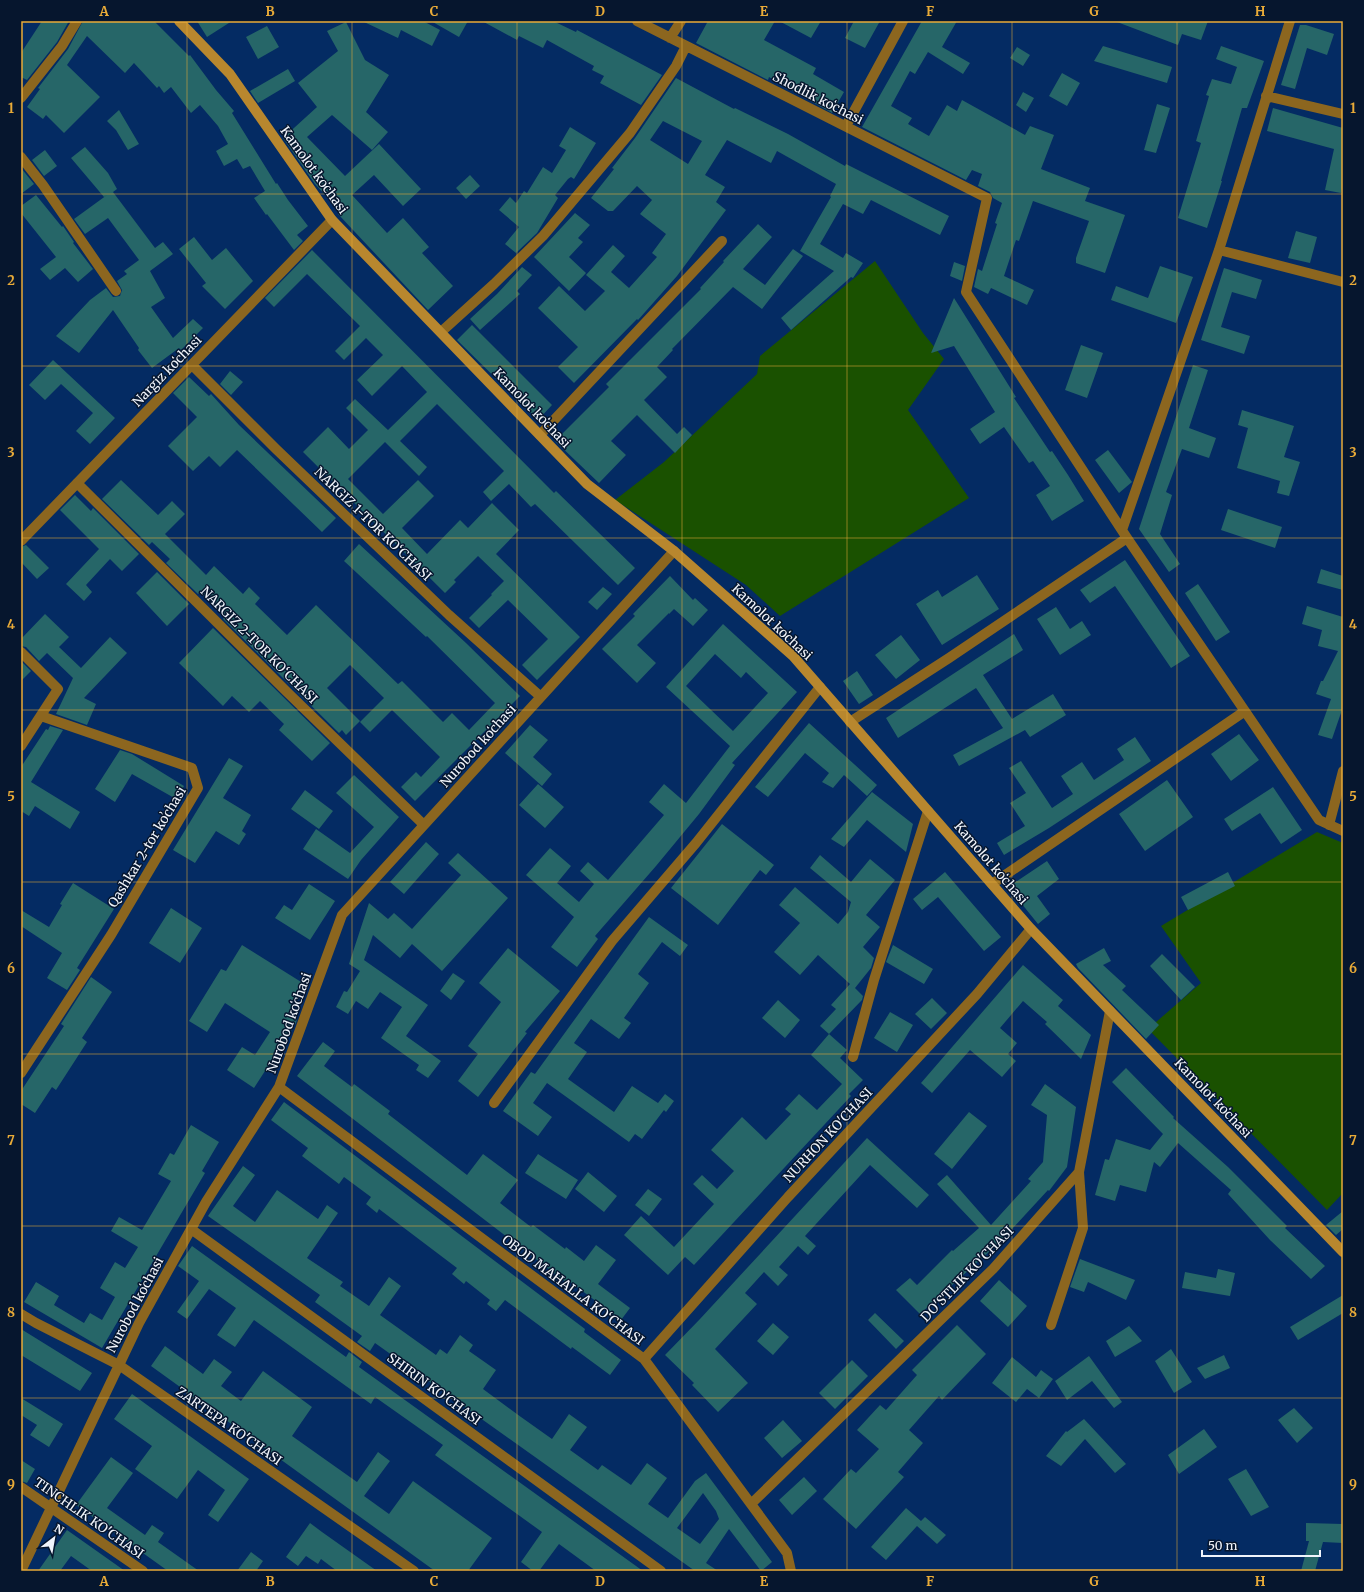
<svg xmlns="http://www.w3.org/2000/svg" width="1364" height="1592" font-family="Merriweather,serif">
  <style>
    .green { fill: #1a5100 }
    .building { fill: #266668; fill-rule: evenodd }
    .lines { fill: none; stroke-linecap: round; stroke-linejoin: round }
    .street { stroke: #8c661f; stroke-width: 10 }
    .secondary { stroke: #b8872e; stroke-width: 10 }
    .grid { fill: none; stroke: #e9ab38; stroke-width: 1; stroke-opacity: 0.55 }
    .labels { text-anchor: middle; dominant-baseline: central; stroke-width: 3; stroke-linejoin: round; paint-order: stroke }
    .street-label { font-size: 13px; fill: #f0f4fb; stroke: #06162e }
    .neatline { fill: none; stroke: #e9ab38; stroke-width: 1.5 }
    .grid-label { font-size: 13px; text-anchor: middle; font-weight: bold; fill: #e9ab38 }
  </style>
  <rect width="100%" height="100%" fill="#042b63"/>
  <path class="green" d="M875 261 923 333 944 359 908 410 969 498 780 616 746 585 615 500 664 462 757 374 760 356Z
    M1317 832 1343 843V1193L1327 1210 1148 1029 1201 983 1161 926Z"/>
  <path class="building" d="M42 21H69L57 42 27 80 21 77V53Z
    M83 21H154L189 56 190 55 216 90 234 111 232 113 276 184 277 183 288 200 308 226 297 235 303 241 294 250 267 214 266 215 254 198 265 191 250 166 243 169 237 159 224 166 216 151 228 144 218 126 200 105 191 113 171 87 164 93 159 86 157 88 134 63 125 73 87 36 67 65 100 97 64 133 46 115 43 119 27 107 40 89 38 88 68 49Z
    M197 21H232L207 37Z
    M362 21H423L440 30 432 46 401 30 398 38Z
    M431 21H468L459 37Z
    M482 21H553L576 32 577 30 662 75 641 105 600 83 604 76 592 70 594 66 547 40 543 48 519 36 517 40Z
    M708 21H775L764 40 816 68 813 74 844 92 832 113 769 77 768 80 696 43Z
    M779 21H821L811 38Z
    M854 21H880L865 48 845 38Z
    M922 21H957L942 47 970 63 963 74 928 52 915 74 910 71 891 106 912 118 908 124 929 136 947 105 957 111 962 100 1025 135 1030 126 1054 135 1041 169 1090 188 1085 201 1125 215 1105 273 1076 263V258L1089 221 1033 201 1019 241 1016 240 1004 276 1034 290 1027 305 991 288 988 294 974 287 978 269 982 271 997 224 995 223 1002 203 993 198 990 192 978 186 982 174 972 170 966 180 862 127Z
    M1117 21H1208L1201 40 1182 34 1178 45 1117 22Z
    M346 22 365 60 389 75 366 112 388 132 372 150 332 115 307 137 345 176 379 144 421 189 403 206 374 175 352 195 387 233 403 218 429 247 422 253 453 286 428 310 338 214 340 211 315 184 283 138 317 107 298 83 338 51 327 31Z
    M1300 25H1306L1334 34 1327 55 1307 48 1295 89 1281 85Z
    M267 26 279 47 258 59 246 37Z
    M1103 46 1172 67 1167 83 1094 61Z
    M1221 46 1264 61 1247 108H1242L1221 181H1222L1207 228 1178 218 1201 143 1196 141 1209 96 1206 95 1212 79 1231 84 1237 67 1216 59Z
    M1017 47 1030 55 1023 66 1010 58Z
    M288 69 295 81 258 103 250 91Z
    M1062 73 1080 83 1067 106 1049 96Z
    M676 78 734 109 735 108 788 134 845 166 846 164 949 216 940 235 871 200 863 214 843 204 820 244 843 258 846 253 863 263 853 278 851 277 791 330 781 318 834 271 800 251 831 197 830 196 836 184 777 151 771 163 727 140 705 175 725 187 716 202 726 210 677 276 638 320 637 319 574 383 558 367 578 347 538 308 559 286 585 311 605 291 586 275 613 245 625 256 611 272 629 288 657 257 652 253 666 234 640 214 652 200 637 186 613 211H608L591 198 614 169 612 168 635 138ZM663 121 702 141 688 164 650 140Z
    M1023 92 1034 98 1026 112 1016 105Z
    M1157 104 1170 108 1156 153 1144 150Z
    M1273 108 1343 128V183L1341 193 1325 190 1334 149 1267 131Z
    M119 110 139 144 128 150 116 130 107 121Z
    M570 127 596 143 574 179 571 177 568 179 555 195 558 198 537 233 516 253 505 244 519 227 499 210 510 197 516 203 524 191 527 193 543 167 552 173 566 150 559 146Z
    M85 147 108 173 117 189 113 192 155 248 163 242 173 254 150 271 165 298 151 307 173 338 193 319 203 328 181 350 179 348 152 368 138 350 139 348 113 310 79 353 56 336 90 300 106 288 113 297 120 296 122 290 117 281 127 274 124 271 139 260 108 218 85 234 74 219 107 195 104 197 71 158Z
    M45 150 57 166 44 176 32 160Z
    M21 168 34 184 21 194Z
    M470 175 480 186 466 199 456 188Z
    M36 195 62 227 63 226 74 242 73 243 93 269 78 282 65 268 50 280 40 269 56 257 21 213V206Z
    M575 213 590 225 578 238 583 242 569 257 586 273 569 291 534 257Z
    M758 224 772 237 743 269 765 285 793 249 803 256 762 309 733 287 672 349 673 350 657 367 667 377 644 400 677 434 684 427 692 435 675 453 637 415 611 441 626 455 599 483 555 441 609 387 606 384 701 289 700 288 724 262 723 261Z
    M1296 231 1317 237 1310 263 1288 258Z
    M194 237 212 260 226 248 253 281 225 309 202 286 206 283 179 249Z
    M312 250 554 493 556 491 635 568 618 585 535 504 531 507 509 484 491 501 483 492 504 471 437 404 400 441 427 467 419 476 385 442 348 479 383 514 418 480 434 496 402 528 427 554 460 520 468 528 492 503 519 530 496 554 580 637 537 680 522 665 548 639 508 600 479 628 469 618 492 595 491 594 504 581 478 556 454 580 456 582 445 593 303 452 328 427 349 449 368 430 346 408 355 399 388 430 427 392 402 366 372 396 357 380 383 355 366 338 344 360 335 351 360 326 307 274 274 307 265 298Z
    M954 262 965 266 962 281 950 276Z
    M1160 266 1193 277 1176 323 1111 300 1116 286 1148 298Z
    M522 267 532 275 517 291 520 294 480 330 470 319 497 294Z
    M1224 268 1262 280 1256 299 1232 292 1221 327 1250 336 1244 354 1201 340Z
    M954 298 1016 397 1014 398 1050 452 1052 451 1068 475 1084 501 1052 521 1036 495 1050 486 1033 461 1029 463 1004 427 980 444 970 429 995 412 954 346 931 353Z
    M472 325 552 405 538 420 457 340Z
    M1081 345 1103 353 1087 398 1065 390Z
    M53 360 115 418 90 444 76 431 93 413 61 384 45 400 29 385Z
    M1193 365 1208 370 1189 428 1216 438 1209 458 1182 449 1166 492 1172 495 1160 534 1180 564 1169 572 1139 529Z
    M230 371 243 382 231 395 220 384Z
    M189 377 209 396 211 394 239 425 336 518 322 532 237 450 220 467 209 456 193 471 168 446 197 417 173 393Z
    M1242 410 1294 426 1284 457 1300 462 1289 496 1277 493 1280 481 1237 468 1248 428 1238 425Z
    M1108 450 1132 482 1119 493 1095 460Z
    M121 480 158 515 172 501 185 514 165 534 206 575 214 566 243 594 249 587 260 598 255 604 287 635 316 605 398 684 402 681 443 722 452 713 469 730 495 703 427 636 426 637 344 561 359 544 466 643 520 696 415 801 401 787 416 772 421 777 440 757 392 710 370 732 360 722 384 698 350 665 327 688 360 721 346 735 342 730 339 733 223 619 225 616 200 592 198 594 166 563 170 559 152 542 149 545 102 499Z
    M75 495 91 511 93 508 139 554 122 571 110 559 86 585 92 592 84 601 66 584 99 549 60 510Z
    M1228 509 1282 527 1275 548 1221 530Z
    M26 545 49 568 37 579 21 562V547Z
    M1125 560 1190 656 1171 668 1115 586 1090 603 1080 590Z
    M1321 569 1343 576V590L1317 583Z
    M157 572 189 604 167 626 136 593Z
    M977 575 999 609 942 645 916 604 938 590 942 597Z
    M670 576 693 600 695 598 708 610 693 626 674 609 669 614V613L637 645 656 663 637 683 602 649 635 616 633 614Z
    M1198 584 1230 632 1216 641 1185 593Z
    M603 587 612 594 597 610 588 602Z
    M1307 606 1343 617V707L1332 739 1318 735 1331 699 1316 694 1321 681H1323L1338 651 1318 646 1322 630 1302 624Z
    M1056 607 1070 629 1082 621 1091 635 1060 655 1037 619Z
    M45 614 69 637 59 647 81 668 110 637 127 653 84 698 96 704 87 725 56 714 73 678 47 653 39 661 26 647 21 646V639Z
    M723 624 797 692 732 763 735 765 699 814 656 866 595 936 598 939 577 967 551 947 574 917 526 875 550 848 571 866 557 883 579 902 594 884 580 871 588 862 608 880 664 815 649 802 664 784 686 803 730 746 666 687ZM715 654 741 678 746 672 768 693 733 731 686 686Z
    M213 628 330 743 312 761 279 730 284 724 260 701 249 712 232 696 223 706 179 663Z
    M1014 634 1023 650 983 675 1012 719 1053 694 1066 715 1030 737 1025 730 959 766 953 755 1003 728 976 688 898 738 886 718Z
    M901 635 920 660 896 679 875 655Z
    M21 661 31 671 21 681Z
    M857 671 873 695 859 704 843 681Z
    M809 723 877 785 867 796 844 775 833 788 822 782 829 773 805 753 768 797 755 787Z
    M530 725 548 740 533 757 552 774 542 786 505 753Z
    M50 726 63 730 31 782 80 812 70 829 35 806 29 816 21 811V767L46 729 48 730Z
    M1239 734 1259 760 1231 781 1211 754Z
    M1135 737 1151 761 1049 828 1004 855 997 843 1025 826 1010 803 1026 793 1009 768 1021 761 1052 808 1073 794 1061 776 1082 762 1094 780 1124 760 1117 749Z
    M120 750 132 754 184 786 176 799 132 774 115 802 95 789Z
    M229 758 243 766 223 798 251 815 242 831 246 834 239 845 216 831 195 863 173 850Z
    M354 775 399 817 361 860 348 879 303 849 316 829 350 853 374 827 336 793Z
    M1167 780 1193 817 1145 851 1119 814Z
    M538 784 564 807 545 828 519 805Z
    M1273 787 1302 830 1281 844 1260 813 1232 831 1224 819Z
    M305 790 333 811 319 829 291 809Z
    M872 792 913 824 906 852 867 820 844 847 831 839Z
    M722 824 774 865 766 875 760 870 718 925 671 888Z
    M426 842 439 854 404 894 390 882Z
    M458 853 508 898 442 971 412 944 400 958 373 935 364 960 428 1005 406 1036 441 1061 428 1078 416 1070 419 1065 381 1038 402 1007 380 992 368 1009 356 1001 348 1014 336 1007 344 991 347 992 360 971 349 964 369 903 388 919 394 913 412 929 461 875 448 863Z
    M820 855 851 882 870 859 895 880 866 915 880 927 863 947 874 958 871 968 855 988 852 985 863 996 862 1000 829 1034 820 1026 836 1009 831 1005 850 984 818 955 800 975 774 952 800 923 779 905 795 887 838 924 848 912 851 902 810 868Z
    M1047 861 1059 879 1037 896 1050 914 1038 924 1008 887Z
    M945 872 1001 937 984 951 938 897 922 910 913 899Z
    M1228 872 1235 886 1188 910 1181 897Z
    M73 883 114 909 77 968 80 970 67 990 47 978 62 953 21 926V910L49 927 62 905 60 904Z
    M309 884 335 901 310 940 275 918 284 905 292 910Z
    M171 908 202 928 180 963 149 943Z
    M649 917 688 945 680 956 662 942 638 974 649 983 624 1018 631 1023 619 1039 591 1019 574 1043 587 1052 568 1079 614 1112 632 1086 658 1103 665 1094 674 1101 666 1112 664 1110 642 1139 635 1134 629 1142 547 1083 533 1103 552 1117 538 1136 503 1111 531 1072 535 1074Z
    M242 945 306 985 288 1014 297 1019 296 1023 254 1088 227 1070 242 1047 255 1055 270 1032 225 1003 207 1032 189 1021 221 969 226 971Z
    M893 945 933 969 924 984 886 962Z
    M508 948 560 991 525 1032 527 1033 478 1097 458 1081 478 1054 468 1046 501 1002 479 983Z
    M1104 948 1111 961 1103 965 1126 986 1122 990 1159 1025 1146 1039 1078 968 1076 964Z
    M1162 954 1195 987 1181 1000 1150 966Z
    M1023 965 1063 1000 1058 1006 1091 1035 1081 1059 1045 1024 1047 1022 1023 1001 1000 1028 1017 1043 1008 1054 1016 1061 1002 1077 970 1050 932 1093 921 1083Z
    M453 973 465 981 451 1000 440 991Z
    M91 977 112 992 82 1038 87 1042 56 1090 52 1087 35 1113 21 1104V1091L64 1026 61 1024Z
    M932 998 947 1013 931 1029 915 1014Z
    M778 1000 800 1020 785 1038 762 1018Z
    M890 1012 913 1025 897 1052 874 1038Z
    M829 1034 847 1050 840 1058 863 1080 849 1094 851 1096 694 1265 685 1257 668 1275 624 1235 641 1216 674 1247 714 1204 693 1184 702 1175 717 1189 734 1171 711 1150 742 1117 766 1140 791 1114 785 1109 799 1094 817 1110 842 1084 811 1055Z
    M323 1042 335 1051 324 1066 352 1087 354 1084 390 1111 388 1114 467 1175 483 1154 518 1180 500 1203 531 1227 533 1225 565 1249 566 1247 584 1261 596 1245 616 1260 598 1284 630 1308 621 1320 569 1281 567 1283 297 1076Z
    M1126 1068 1174 1117 1173 1118 1228 1167 1287 1226 1285 1228 1325 1266 1311 1279 1270 1240 1228 1194 1231 1190 1178 1143 1160 1167 1154 1162 1146 1192 1120 1185 1115 1201 1095 1195 1105 1159 1109 1160 1116 1139 1150 1150 1163 1134 1112 1082Z
    M1045 1084 1076 1107 1067 1167 1049 1191 1048 1190 1000 1242 920 1314 896 1290 910 1278 917 1285 952 1250 953 1251 979 1228 937 1184 947 1175 991 1225 1031 1181 1028 1179 1043 1162 1047 1115 1031 1105Z
    M284 1102 585 1329 584 1332 621 1360 610 1375 572 1347 571 1349 505 1300 496 1311 487 1304 490 1300 466 1281 464 1284 452 1274 457 1268 379 1209 377 1213 366 1204 371 1197 344 1177 339 1184 302 1156 308 1148 271 1120Z
    M969 1112 987 1126 952 1169 934 1154Z
    M191 1125 219 1142 202 1171 205 1173 102 1348 24 1302 36 1282 59 1296 54 1305 84 1323 90 1313 102 1320 115 1297 100 1288 115 1262 125 1268 138 1247 111 1231 119 1217 142 1230 171 1181 158 1174 170 1153 174 1155Z
    M867 1138 929 1195 917 1208 870 1165 805 1236 816 1246 808 1255 798 1246 779 1267 788 1275 778 1286 764 1272 745 1293 757 1304 715 1349 748 1383 718 1412 692 1385 694 1383 665 1355 700 1319Z
    M538 1154 578 1180 566 1199 525 1173Z
    M243 1166 255 1175 233 1206 255 1222 277 1190 318 1219 327 1205 338 1213 307 1258 343 1282 340 1286 369 1306 389 1277 401 1286 380 1315 436 1355 440 1349 447 1354 460 1335 473 1345 469 1351 496 1370 483 1389 521 1417 552 1439 569 1414 587 1427 570 1450 598 1470 602 1465 631 1485 647 1463 667 1478 648 1504 668 1518 695 1481 706 1473 772 1562 761 1571 729 1529 706 1563 718 1571H695L375 1343 370 1351 357 1342 362 1336 315 1302 320 1295 208 1216ZM703 1493 716 1511 719 1519 700 1544 677 1528Z
    M588 1172 617 1196 604 1212 575 1189Z
    M648 1189 662 1199 649 1216 635 1205Z
    M1343 1211V1229L1336 1235 1326 1225Z
    M192 1246 346 1357 349 1352 362 1362 359 1367 643 1571H596L559 1544 539 1571H533L521 1562 542 1532 435 1455 443 1445 375 1397 371 1404 254 1320 235 1347 217 1335 236 1308 209 1289 187 1319 177 1312 199 1281 178 1266Z
    M1080 1259 1135 1280 1126 1300 1088 1282 1084 1292 1070 1287Z
    M1218 1269 1235 1273 1230 1296 1182 1288 1185 1272 1216 1278Z
    M999 1280 1027 1306 1008 1327 980 1301Z
    M1343 1295V1313L1298 1340 1290 1327Z
    M875 1313 904 1341 896 1349 868 1320Z
    M773 1323 789 1337 773 1355 757 1341Z
    M957 1325 986 1354 942 1400 939 1396 909 1430 923 1443 898 1472 904 1477 856 1529 823 1499 851 1469 856 1473 879 1449 857 1430 880 1405 886 1410 917 1375 912 1370Z
    M1129 1326 1142 1341 1115 1357 1106 1341Z
    M21 1329 92 1373 80 1391 21 1355Z
    M165 1346 203 1374 214 1359 232 1372 221 1386 241 1401 263 1371 312 1407 292 1436 357 1482 378 1452 390 1461 364 1496 389 1514 413 1481 492 1538 468 1571H435L151 1366Z
    M1171 1349 1192 1382 1174 1393 1155 1361Z
    M1224 1355 1230 1368 1205 1379 1197 1368Z
    M1089 1356 1122 1402 1114 1408 1092 1381 1067 1400 1055 1381Z
    M1012 1357 1036 1377 1041 1370 1053 1379 1039 1398 1027 1389 1016 1402 992 1383Z
    M852 1360 868 1376 835 1409 819 1393Z
    M132 1394 249 1479 218 1522 208 1515 225 1490 198 1470 177 1499 135 1469 152 1446 114 1419Z
    M21 1398 63 1424 49 1447 30 1435 37 1425 21 1415Z
    M1294 1408 1313 1428 1297 1443 1278 1420Z
    M1084 1419 1126 1464 1115 1473 1085 1439 1061 1466 1046 1456 1066 1431 1067 1432Z
    M783 1420 802 1441 782 1458 764 1438Z
    M1204 1429 1217 1447 1179 1474 1168 1455Z
    M111 1457 133 1473 107 1508 145 1535 152 1525 164 1533 158 1542 199 1571H168L76 1505Z
    M21 1460 35 1469 27 1483 21 1481Z
    M1246 1469 1269 1507 1251 1516 1228 1479Z
    M804 1477 817 1491 792 1515 779 1500Z
    M906 1508 921 1521 925 1517 946 1535 937 1544 917 1526 886 1560 871 1547Z
    M310 1523 322 1532 377 1571H337L321 1559 318 1564 306 1556 298 1566 286 1557Z
    M1306 1523 1343 1524V1543L1323 1542 1315 1571H1301L1309 1541H1306Z
    M67 1530 125 1571H92L71 1556 60 1571H38Z
    M251 1552 263 1561 256 1571H237Z"/>
  <g class="lines">
    <path class="street" d="M637 21 987 198 966 292 1127 538 1319 820 1343 831
      M670 38 681 21
      M1266 96 1343 114
      M21 98 62 46 77 21
      M846 126 903 21
      M21 157 43 185 116 291
      M1219 250 1343 282
      M441 332 494 284 543 236 630 133 676 66 686 46
      M192 365 276 449 449 615 541 697
      M540 435 722 241
      M77 483 287 692 424 825
      M1122 530 1219 250 1290 21
      M21 541 332 220
      M21 652 58 689 21 746
      M850 722 949 658 1127 538
      M1329 825 1343 771
      M992 884 1245 711
      M853 1057 874 980 928 811
      M21 1073 111 935 198 788 192 768 41 716
      M279 1087 644 1359 787 1553 791 1571
      M494 1103 612 941 696 843 820 687
      M191 1229 661 1571
      M21 1314 36 1323 119 1365 414 1571
      M1051 1325 1083 1228 1079 1172
      M644 1359 788 1197 977 994 1031 929
      M21 1487 143 1571
      M751 1504 993 1269 1079 1172 1110 1011
      M21 1571 139 1323 206 1202 279 1087 342 915 674 551"/>
    <path class="secondary" d="M179 21 230 74 332 220 587 484 674 551 793 656 1031 929 1343 1252"/>
  </g>
  <path class="grid" d="M187 21V1571M352 21V1571M517 21V1571M682 21V1571M847 21V1571M1012 21V1571M1177 21V1571M21 194H1343M21 366H1343M21 538H1343M21 710H1343M21 882H1343M21 1054H1343M21 1226H1343M21 1398H1343"/>
  <g class="labels">
    <g class="street-label">
      <text transform="translate(818 98) rotate(27)">Shodlik koʻchasi</text>
      <text transform="translate(314 170) rotate(54)">Kamolot koʻchasi</text>
      <text transform="translate(167 371) rotate(-46)">Nargiz koʻchasi</text>
      <text transform="translate(532 408) rotate(46)">Kamolot koʻchasi</text>
      <text transform="translate(373 524) rotate(44)">NARGIZ 1-TOR KO‘CHASI</text>
      <text transform="translate(772 622) rotate(43)">Kamolot koʻchasi</text>
      <text transform="translate(259 645) rotate(45)">NARGIZ 2-TOR KO‘CHASI</text>
      <text transform="translate(478 746) rotate(-48)">Nurobod koʻchasi</text>
      <text transform="translate(147 847) rotate(-59)">Qashkar 2-tor koʼchasi</text>
      <text transform="translate(991 863) rotate(49)">Kamolot koʻchasi</text>
      <text transform="translate(289 1023) rotate(-70)">Nurobod koʻchasi</text>
      <text transform="translate(1213 1098) rotate(46)">Kamolot koʻchasi</text>
      <text transform="translate(828 1135) rotate(-47)">NURHON KO'CHASI</text>
      <text transform="translate(967 1274) rotate(-46)">DO'STLIK KO'CHASI</text>
      <text transform="translate(573 1290) rotate(37)">OBOD MAHALLA KO‘CHASI</text>
      <text transform="translate(135 1305) rotate(-62)">Nurobod koʻchasi</text>
      <text transform="translate(434 1389) rotate(36)">SHIRIN KO'CHASI</text>
      <text transform="translate(229 1426) rotate(35)">ZARTEPA KO'CHASI</text>
      <text transform="translate(89 1518) rotate(35)">TINCHLIK KO'CHASI</text>
    </g>
  </g>
  <rect width="1364" height="1592" fill="none" stroke="#06162e" stroke-width="44"/>
  <g transform="translate(54 1538) rotate(31)" stroke="#06162e" stroke-width="3" paint-order="stroke">
  <path d="M0-3L7 15L0 10L-7 15Z" fill="#f0f4fb"/>
  <text y="-6" font-size="11" font-weight="bold" text-anchor="middle" fill="#f0f4fb">N</text>
  </g>
  <path d="M1202 1550v6h118v-6" fill="none" stroke="#f0f4fb" stroke-width="2"/>
  <text x="1208" y="1550" font-size="12" fill="#f0f4fb" stroke="#06162e" stroke-width="3" paint-order="stroke">50 m</text>
  <rect x="22" y="22" width="1320" height="1548" class="neatline"/>
  <g class="grid-label">
    <text x="104" y="16">A</text>
    <text x="270" y="16">B</text>
    <text x="434" y="16">C</text>
    <text x="600" y="16">D</text>
    <text x="764" y="16">E</text>
    <text x="930" y="16">F</text>
    <text x="1094" y="16">G</text>
    <text x="1260" y="16">H</text>
    <text x="11" y="113">1</text>
    <text x="1353" y="113">1</text>
    <text x="11" y="285">2</text>
    <text x="1353" y="285">2</text>
    <text x="11" y="457">3</text>
    <text x="1353" y="457">3</text>
    <text x="11" y="629">4</text>
    <text x="1353" y="629">4</text>
    <text x="11" y="801">5</text>
    <text x="1353" y="801">5</text>
    <text x="11" y="973">6</text>
    <text x="1353" y="973">6</text>
    <text x="11" y="1145">7</text>
    <text x="1353" y="1145">7</text>
    <text x="11" y="1317">8</text>
    <text x="1353" y="1317">8</text>
    <text x="11" y="1489">9</text>
    <text x="1353" y="1489">9</text>
    <text x="104" y="1586">A</text>
    <text x="270" y="1586">B</text>
    <text x="434" y="1586">C</text>
    <text x="600" y="1586">D</text>
    <text x="764" y="1586">E</text>
    <text x="930" y="1586">F</text>
    <text x="1094" y="1586">G</text>
    <text x="1260" y="1586">H</text>
  </g>
</svg>
